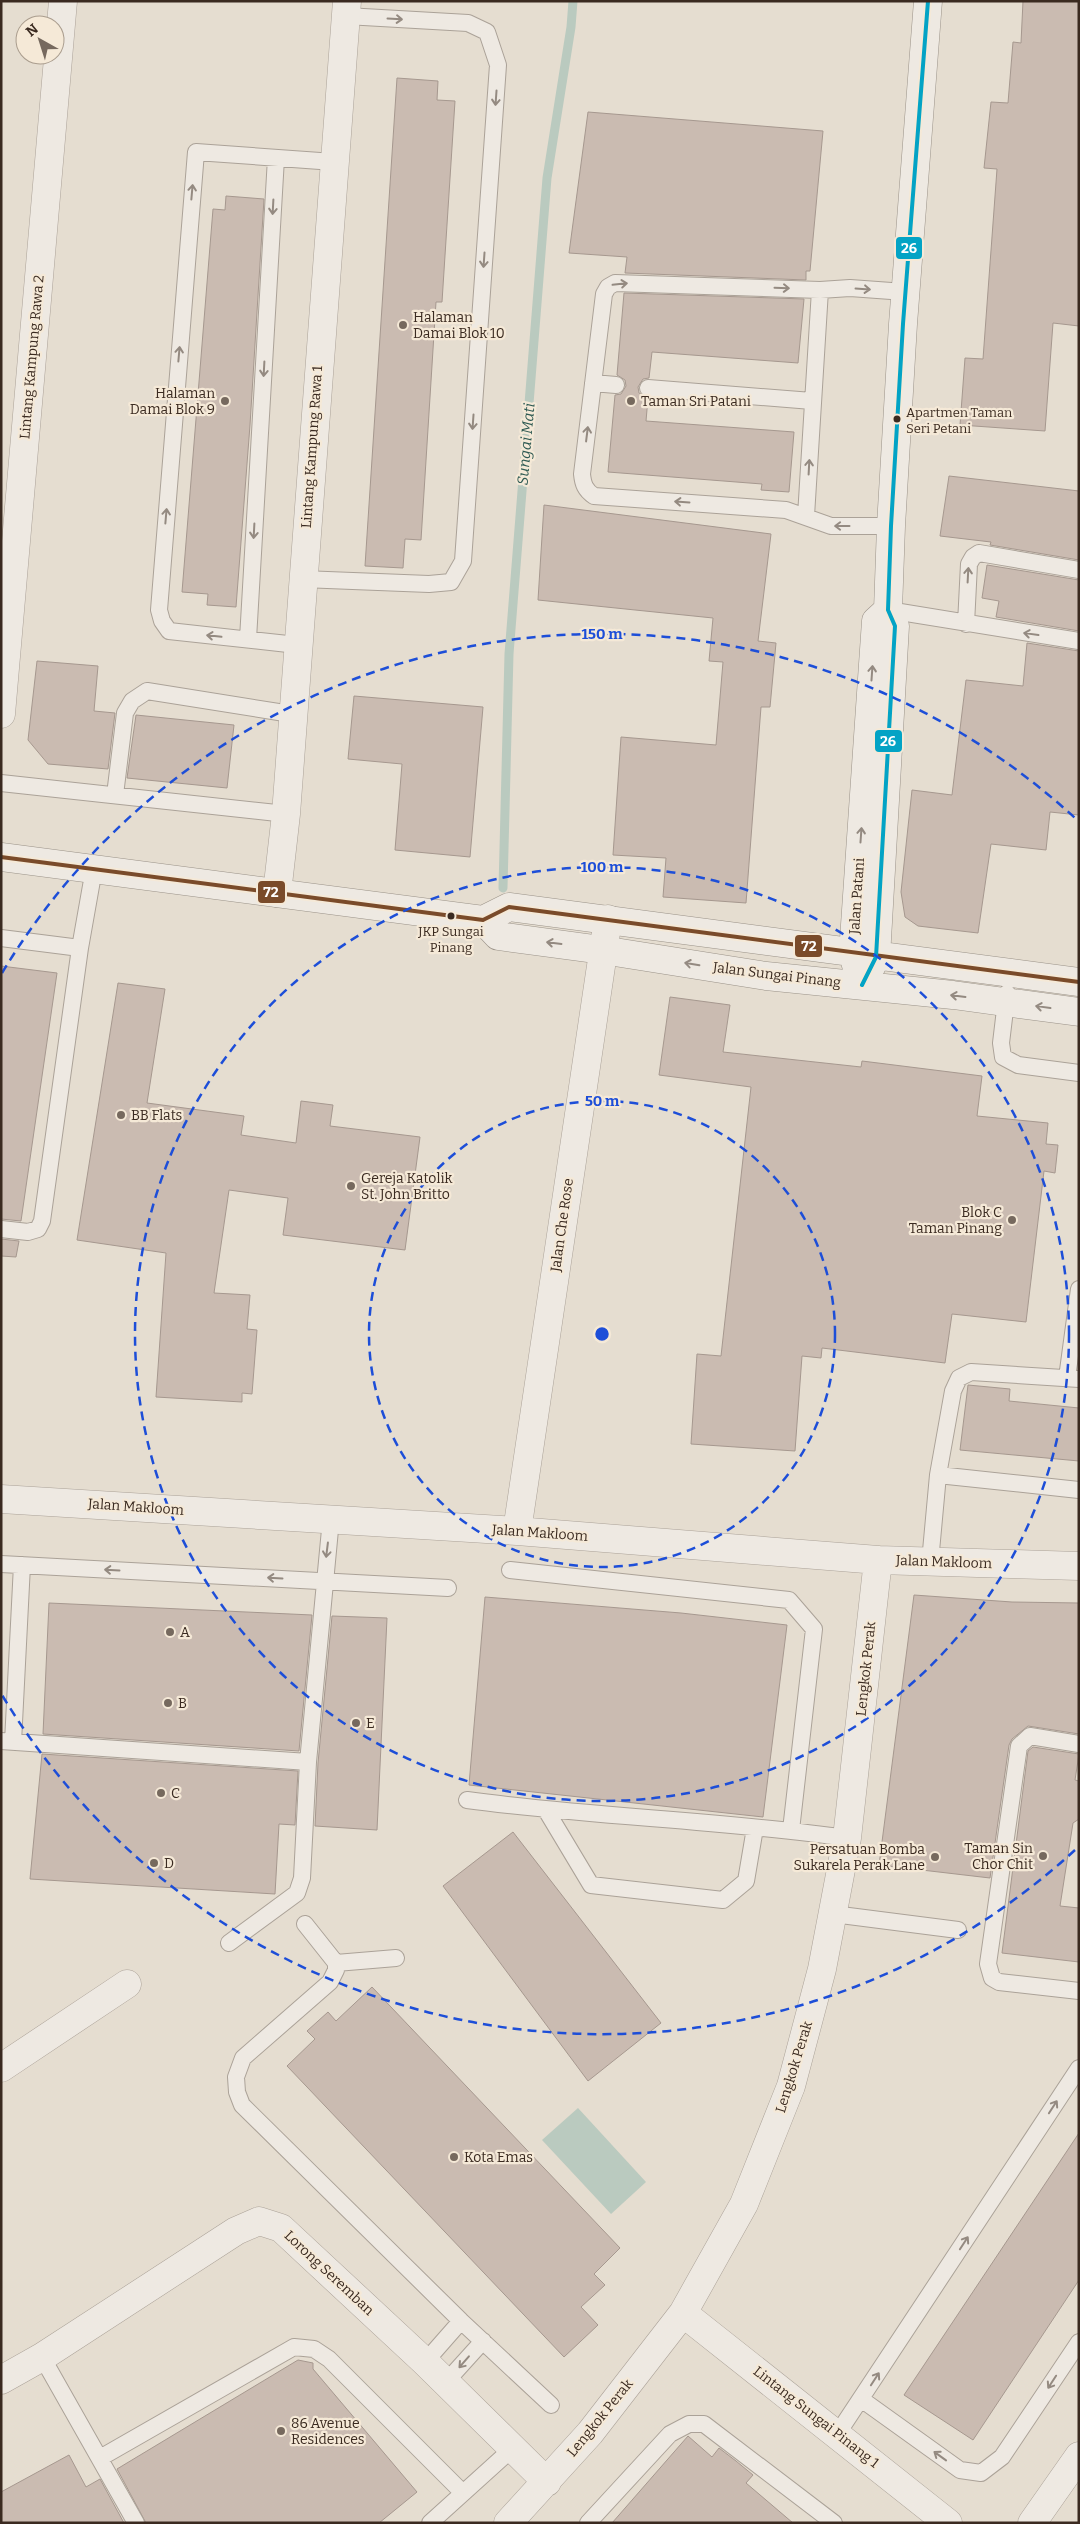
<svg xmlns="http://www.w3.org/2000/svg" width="1080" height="2524" font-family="Bitter,serif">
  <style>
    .water { fill: #bacabf }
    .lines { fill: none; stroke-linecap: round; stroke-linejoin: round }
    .stream { stroke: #bacabf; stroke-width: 9 }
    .building { fill: #cabbb1; stroke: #a6988f }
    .service-casing { stroke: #aba298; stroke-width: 18 }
    .minor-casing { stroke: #aba298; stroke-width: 29 }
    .secondary-casing { stroke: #9a9288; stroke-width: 29 }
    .service { stroke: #eee9e2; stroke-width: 16 }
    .minor { stroke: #eee9e2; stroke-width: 28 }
    .secondary { stroke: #eee9e2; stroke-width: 28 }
    .bus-1-casing { stroke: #f5e9d7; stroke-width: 8 }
    .bus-2-casing { stroke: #f5e9d7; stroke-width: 8 }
    .bus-1 { stroke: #7a4b2a; stroke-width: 4 }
    .bus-2 { stroke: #03a3c5; stroke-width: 4 }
    .oneway { stroke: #948a81 }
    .ring { fill: none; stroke: #1d4ed8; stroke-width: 2.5; stroke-dasharray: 9 6 }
    .poi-dot { fill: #76695e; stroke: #f5e9d7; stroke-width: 2 }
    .bus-dot { fill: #3a2a20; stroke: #f5e9d7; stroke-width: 2 }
    .labels { text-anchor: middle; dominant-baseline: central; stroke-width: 4.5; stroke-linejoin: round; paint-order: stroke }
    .bus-label { font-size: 13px; fill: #3a2a20; stroke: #f5e9d7; text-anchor: start }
    .poi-label { font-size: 14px; fill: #3a2a20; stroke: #f5e9d7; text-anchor: start }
    .street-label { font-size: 14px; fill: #3a2a20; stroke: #f5e9d7 }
    .water-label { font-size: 15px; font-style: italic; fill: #2f5a53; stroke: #f5e9d7 }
    .centre { fill: #1d4ed8; stroke: #f5e9d7; stroke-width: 2.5 }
    .ring-label { font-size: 15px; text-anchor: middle; font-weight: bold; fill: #1d4ed8; stroke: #f5e9d7; stroke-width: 4.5; stroke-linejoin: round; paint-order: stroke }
    .line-badge { stroke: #f5e9d7; stroke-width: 2 }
    .badge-label { font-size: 14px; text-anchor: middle; font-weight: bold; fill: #fff }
  </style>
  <rect width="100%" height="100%" fill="#e5ddd0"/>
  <path class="water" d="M578 2108 646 2182 611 2214 542 2140Z"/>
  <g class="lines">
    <path class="stream" d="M503 888 509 654 547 178 571 27 573 1"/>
  </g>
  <path class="building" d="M1023 1H1079V326L1053 323 1045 431 960 425 965 358 983 359 997 169 984 168 991 102 1008 103 1013 42 1021 43Z
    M397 78 438 81 437 100 455 101 442 302H436L421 540 405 539 403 568 365 566Z
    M588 112 823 131 810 271H806V280L625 273 627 257 569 253Z
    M226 196 264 199 250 425 236 607 207 605 208 594 182 592 213 209 225 210Z
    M624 293 804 299 798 363 652 352 649 378 643 379 638 387 639 393 648 398 646 421 794 432 789 492 761 490 762 484 608 472 615 395 621 394 626 386 625 380 617 375Z
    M949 476 1079 491V560L990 545 991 542 940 536Z
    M544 505 771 534 758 641 776 643 770 707H761L746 903 663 897 666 858 613 855 621 737 716 745 723 662 709 661 713 618 538 600Z
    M987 565 1079 580V631L996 617 999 601 982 598Z
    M1027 643 1079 651V815L1050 812 1046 850 991 844 978 933 918 926 905 917 901 892 912 790 952 795 966 680 1023 686Z
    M37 661 98 666 94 711 115 713 108 769 48 764 28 740Z
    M354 696 483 707 470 857 395 850 402 764 348 759Z
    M136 715 234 725 227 788 127 778Z
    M1 966 57 973 21 1221 1 1219Z
    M118 983 165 989 147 1103 244 1116 241 1135 296 1143 301 1101 333 1105 330 1126 420 1137 405 1250 283 1235 288 1198 229 1190 214 1293 250 1295 247 1329 257 1330 252 1394 242 1393V1402L156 1397 166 1253 77 1240Z
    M670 997 730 1005 723 1052 861 1067 862 1061 982 1076 977 1116 1048 1123 1046 1144 1058 1145 1055 1173 1044 1171 1026 1322 952 1314 945 1363 822 1348 821 1358 802 1356 795 1451 691 1444 697 1354 721 1356 751 1087 659 1075Z
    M1 1239 19 1241 16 1257 1 1256Z
    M968 1385 1010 1389 1009 1401 1079 1408V1461L960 1450Z
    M914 1595 1012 1602 1079 1603V1734L1028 1726 1012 1739 1009 1745 990 1878 879 1865Z
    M485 1597 681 1613 787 1625 763 1817 469 1785Z
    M49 1603 312 1615 299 1751 43 1734Z
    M332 1616 387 1618 377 1830 315 1826 318 1763Z
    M1033 1747 1079 1754 1075 1780 1079 1781V1819L1073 1823 1060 1906 1079 1908V1962L1002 1953 1028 1751Z
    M42 1754 298 1771 295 1825 279 1824 275 1894 30 1879Z
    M513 1832 661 2023 588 2081 443 1886Z
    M372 1987 620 2248 594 2274 605 2285 581 2307 598 2325 564 2357 287 2066 315 2039 307 2031 328 2012 336 2021Z
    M1079 2133V2280L973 2440 904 2395Z
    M298 2360 313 2363V2369L417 2492 379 2523H146L117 2469Z
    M688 2436 712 2457 719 2448 736 2461 753 2475 746 2483 793 2523H612Z
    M69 2455 86 2487 100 2479 124 2523H1V2492Z"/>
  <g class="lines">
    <g class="service-casing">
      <path id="service" d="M593 383 616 385
        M648 388 812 401
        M806 516 820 290
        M891 526H831L786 510 594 496C585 490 583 484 582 474L604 294 608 287 615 283 820 290 850 288 905 292
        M302 579 429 584 451 582 463 561 498 65 487 32 468 23 346 16
        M888 610 1079 641
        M966 624 969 564 973 557 979 553 1079 570
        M248 639 276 158
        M297 645 169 631 162 621 159 610 196 152 334 162
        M1 783 286 814
        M115 795 125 713 132 701 147 691 291 714
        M1 938 80 948
        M1007 993 1001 1043 1003 1057 1018 1065 1079 1073
        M1 1229 28 1232 38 1229 42 1221 80 948 94 869
        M1067 1378 1079 1289
        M1079 1379 971 1372 959 1378 953 1391 938 1475 1079 1490
        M930 1562 938 1475
        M1 1564 448 1588
        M510 1570 789 1600 814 1629 791 1830
        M1 1741 308 1762
        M13 1742 22 1565
        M1079 1744 1030 1736 1019 1746 988 1964 992 1978 999 1982 1079 1991
        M467 1800C593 1817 721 1820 847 1838
        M546 1810 591 1885 723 1900 746 1881 755 1828
        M833 1914 958 1930
        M305 1924 336 1963V1970L330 1982 243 2058 236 2077 237 2092 242 2105 461 2321 551 2405
        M229 1943 297 1893 302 1878 308 1762 331 1519
        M336 1963 396 1958
        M42 2357 136 2523
        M425 2362 461 2321
        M445 2383 483 2341
        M861 2399 960 2470 981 2473 1002 2457 1079 2342
        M838 2433 1079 2068
        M100 2458 294 2347 314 2349 329 2359 463 2493
        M430 2523 513 2448
        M588 2523 670 2434 689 2424H704L834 2523"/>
    </g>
    <g class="minor-casing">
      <path id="minor" d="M1 714 63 1
        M277 893 286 814 347 1
        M1 1499 517 1531 878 1560 1079 1566
        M517 1531 608 919
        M1 2068 127 1984
        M683 2313 948 2523
        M1 2380 42 2357 236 2231 259 2221 281 2228 425 2362 547 2482
        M508 2523 590 2433 683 2313 744 2204 791 2086 822 1969 847 1838 878 1560
        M1032 2523 1079 2456"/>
    </g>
    <g class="secondary-casing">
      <path id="secondary" d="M1 857 483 920 509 907 1079 982
        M483 920 498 936 602 950 766 976 953 995 1079 1012
        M858 972 853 954 876 621 888 610
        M862 985 876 957 895 626 888 610 891 526 903 324 928 1"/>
    </g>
    <use href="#service" class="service"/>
    <use href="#minor" class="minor"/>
    <use href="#secondary" class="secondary"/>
    <g class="bus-1-casing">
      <path id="bus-1" d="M1 857 483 920 509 907 1079 982"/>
    </g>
    <g class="bus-2-casing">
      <path id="bus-2" d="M862 985 876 957 895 626 888 610 891 526 903 324 928 1"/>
    </g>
    <use href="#bus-1" class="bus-1"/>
    <use href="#bus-2" class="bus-2"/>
  </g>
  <defs><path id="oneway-shaft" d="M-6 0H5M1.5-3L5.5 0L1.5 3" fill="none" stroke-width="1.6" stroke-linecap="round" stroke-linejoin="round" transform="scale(1.25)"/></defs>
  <g class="oneway">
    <use href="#oneway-shaft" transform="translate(395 19) rotate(3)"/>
    <use href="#oneway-shaft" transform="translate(496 98) rotate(94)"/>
    <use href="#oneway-shaft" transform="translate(192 192) rotate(-85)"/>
    <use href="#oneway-shaft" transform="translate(273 207) rotate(93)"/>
    <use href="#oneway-shaft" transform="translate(484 260) rotate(94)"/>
    <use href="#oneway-shaft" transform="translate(620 284) rotate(-6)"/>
    <use href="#oneway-shaft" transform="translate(782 288) rotate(2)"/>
    <use href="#oneway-shaft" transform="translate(863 289) rotate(4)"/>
    <use href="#oneway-shaft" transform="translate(179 354) rotate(-85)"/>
    <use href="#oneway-shaft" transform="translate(264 369) rotate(93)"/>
    <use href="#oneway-shaft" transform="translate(473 422) rotate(94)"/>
    <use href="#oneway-shaft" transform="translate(587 434) rotate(-83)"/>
    <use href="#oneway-shaft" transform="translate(809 467) rotate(-87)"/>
    <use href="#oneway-shaft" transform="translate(682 502) rotate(-176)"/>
    <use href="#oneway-shaft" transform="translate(166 516) rotate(-85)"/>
    <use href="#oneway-shaft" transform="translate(842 526) rotate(-180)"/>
    <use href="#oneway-shaft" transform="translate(254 531) rotate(93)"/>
    <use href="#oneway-shaft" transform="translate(968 575) rotate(-87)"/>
    <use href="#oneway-shaft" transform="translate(1031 634) rotate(-172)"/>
    <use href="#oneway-shaft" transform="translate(214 636) rotate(-174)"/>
    <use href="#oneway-shaft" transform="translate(872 673) rotate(-86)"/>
    <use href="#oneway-shaft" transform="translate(861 835) rotate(-86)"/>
    <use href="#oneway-shaft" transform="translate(554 943) rotate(-173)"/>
    <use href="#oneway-shaft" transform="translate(692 964) rotate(-171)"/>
    <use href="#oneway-shaft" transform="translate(958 996) rotate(-173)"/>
    <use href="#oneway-shaft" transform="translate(1043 1007) rotate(-172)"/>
    <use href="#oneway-shaft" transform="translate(327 1550) rotate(97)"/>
    <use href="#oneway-shaft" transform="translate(112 1570) rotate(-177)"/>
    <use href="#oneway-shaft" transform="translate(275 1578) rotate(-177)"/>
    <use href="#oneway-shaft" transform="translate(1053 2107) rotate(-57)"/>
    <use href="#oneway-shaft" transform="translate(964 2243) rotate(-57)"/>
    <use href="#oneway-shaft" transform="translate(464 2362) rotate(131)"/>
    <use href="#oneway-shaft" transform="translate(875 2379) rotate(-57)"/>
    <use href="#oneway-shaft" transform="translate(1052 2382) rotate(123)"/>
    <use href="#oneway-shaft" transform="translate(940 2456) rotate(-144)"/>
  </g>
  <g class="ring">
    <circle cx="602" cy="1334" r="233"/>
    <circle cx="602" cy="1334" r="467"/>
    <path d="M1075 1850A700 700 0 0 1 2 1695M2 973A700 700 0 0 1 1075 818"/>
  </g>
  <g class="poi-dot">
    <circle cx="403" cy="325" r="5"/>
    <circle cx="225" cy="401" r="5"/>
    <circle cx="631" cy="401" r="5"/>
    <circle cx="121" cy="1115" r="5"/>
    <circle cx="351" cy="1186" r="5"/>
    <circle cx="1012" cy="1220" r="5"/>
    <circle cx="170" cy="1632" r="5"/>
    <circle cx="168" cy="1703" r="5"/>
    <circle cx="356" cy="1723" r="5"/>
    <circle cx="161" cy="1793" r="5"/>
    <circle cx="1043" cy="1856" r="5"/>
    <circle cx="935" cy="1857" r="5"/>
    <circle cx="154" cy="1863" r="5"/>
    <circle cx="454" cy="2157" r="5"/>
    <circle cx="281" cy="2431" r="5"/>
  </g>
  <g class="bus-dot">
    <circle cx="897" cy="419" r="4.5"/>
    <circle cx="451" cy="916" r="4.5"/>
  </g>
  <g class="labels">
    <g class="bus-label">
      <text x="906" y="412">Apartmen Taman<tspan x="906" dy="16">Seri Petani</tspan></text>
      <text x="451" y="931" text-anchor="middle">JKP Sungai<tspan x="451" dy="16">Pinang</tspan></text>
    </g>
    <g class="poi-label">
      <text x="413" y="317">Halaman<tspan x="413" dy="16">Damai Blok 10</tspan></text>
      <text x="215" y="393" text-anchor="end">Halaman<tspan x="215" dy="16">Damai Blok 9</tspan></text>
      <text x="641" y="401">Taman Sri Patani</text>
      <text x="131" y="1115">BB Flats</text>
      <text x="361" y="1178">Gereja Katolik<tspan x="361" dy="16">St. John Britto</tspan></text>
      <text x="1002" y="1212" text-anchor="end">Blok C<tspan x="1002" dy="16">Taman Pinang</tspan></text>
      <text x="180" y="1632">A</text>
      <text x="178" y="1703">B</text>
      <text x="366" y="1723">E</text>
      <text x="171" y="1793">C</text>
      <text x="1033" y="1848" text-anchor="end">Taman Sin<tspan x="1033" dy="16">Chor Chit</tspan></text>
      <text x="925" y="1849" text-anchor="end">Persatuan Bomba<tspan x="925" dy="16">Sukarela Perak Lane</tspan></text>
      <text x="164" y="1863">D</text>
      <text x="464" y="2157">Kota Emas</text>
      <text x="291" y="2423">86 Avenue<tspan x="291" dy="16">Residences</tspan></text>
    </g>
    <g class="street-label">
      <text transform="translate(32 357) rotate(-85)">Lintang Kampung Rawa 2</text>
      <text transform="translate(312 447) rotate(-86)">Lintang Kampung Rawa 1</text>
      <text transform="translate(857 896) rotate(-86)">Jalan Patani</text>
      <text transform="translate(777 975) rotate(7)">Jalan Sungai Pinang</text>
      <text transform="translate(562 1225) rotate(-82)">Jalan Che Rose</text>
      <text transform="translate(136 1507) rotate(4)">Jalan Makloom</text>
      <text transform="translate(540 1533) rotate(4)">Jalan Makloom</text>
      <text transform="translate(944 1562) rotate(2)">Jalan Makloom</text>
      <text transform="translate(866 1669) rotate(-84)">Lengkok Perak</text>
      <text transform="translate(794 2067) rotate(-73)">Lengkok Perak</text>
      <text transform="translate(329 2273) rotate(43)">Lorong Seremban</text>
      <text transform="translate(816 2417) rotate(38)">Lintang Sungai Pinang 1</text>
      <text transform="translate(600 2418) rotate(-51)">Lengkok Perak</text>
    </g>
    <g class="water-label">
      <text transform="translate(526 444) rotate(-85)">Sungai Mati</text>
    </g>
  </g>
  <circle cx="602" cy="1334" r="8" class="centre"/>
  <g class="ring-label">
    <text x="602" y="639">150 m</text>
    <text x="602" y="872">100 m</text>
    <text x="602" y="1106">50 m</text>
  </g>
  <g class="line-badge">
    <rect x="895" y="236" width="28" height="24" rx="5" fill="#03a3c5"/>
    <rect x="874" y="729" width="29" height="24" rx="5" fill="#03a3c5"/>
    <rect x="257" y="880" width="29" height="24" rx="5" fill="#7a4b2a"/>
    <rect x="794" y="934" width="29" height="24" rx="5" fill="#7a4b2a"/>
  </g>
  <g class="badge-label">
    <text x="909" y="253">26</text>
    <text x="888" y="746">26</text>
    <text x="271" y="897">72</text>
    <text x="809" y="951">72</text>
  </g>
  <rect width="1080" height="2524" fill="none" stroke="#3a2a20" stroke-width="5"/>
  <g transform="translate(40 40) rotate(321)"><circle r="24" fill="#f5e9d7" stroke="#aa9d8e"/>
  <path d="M0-4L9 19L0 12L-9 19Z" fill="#76695e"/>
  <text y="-8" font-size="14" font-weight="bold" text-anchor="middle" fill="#3a2a20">N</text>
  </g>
</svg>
